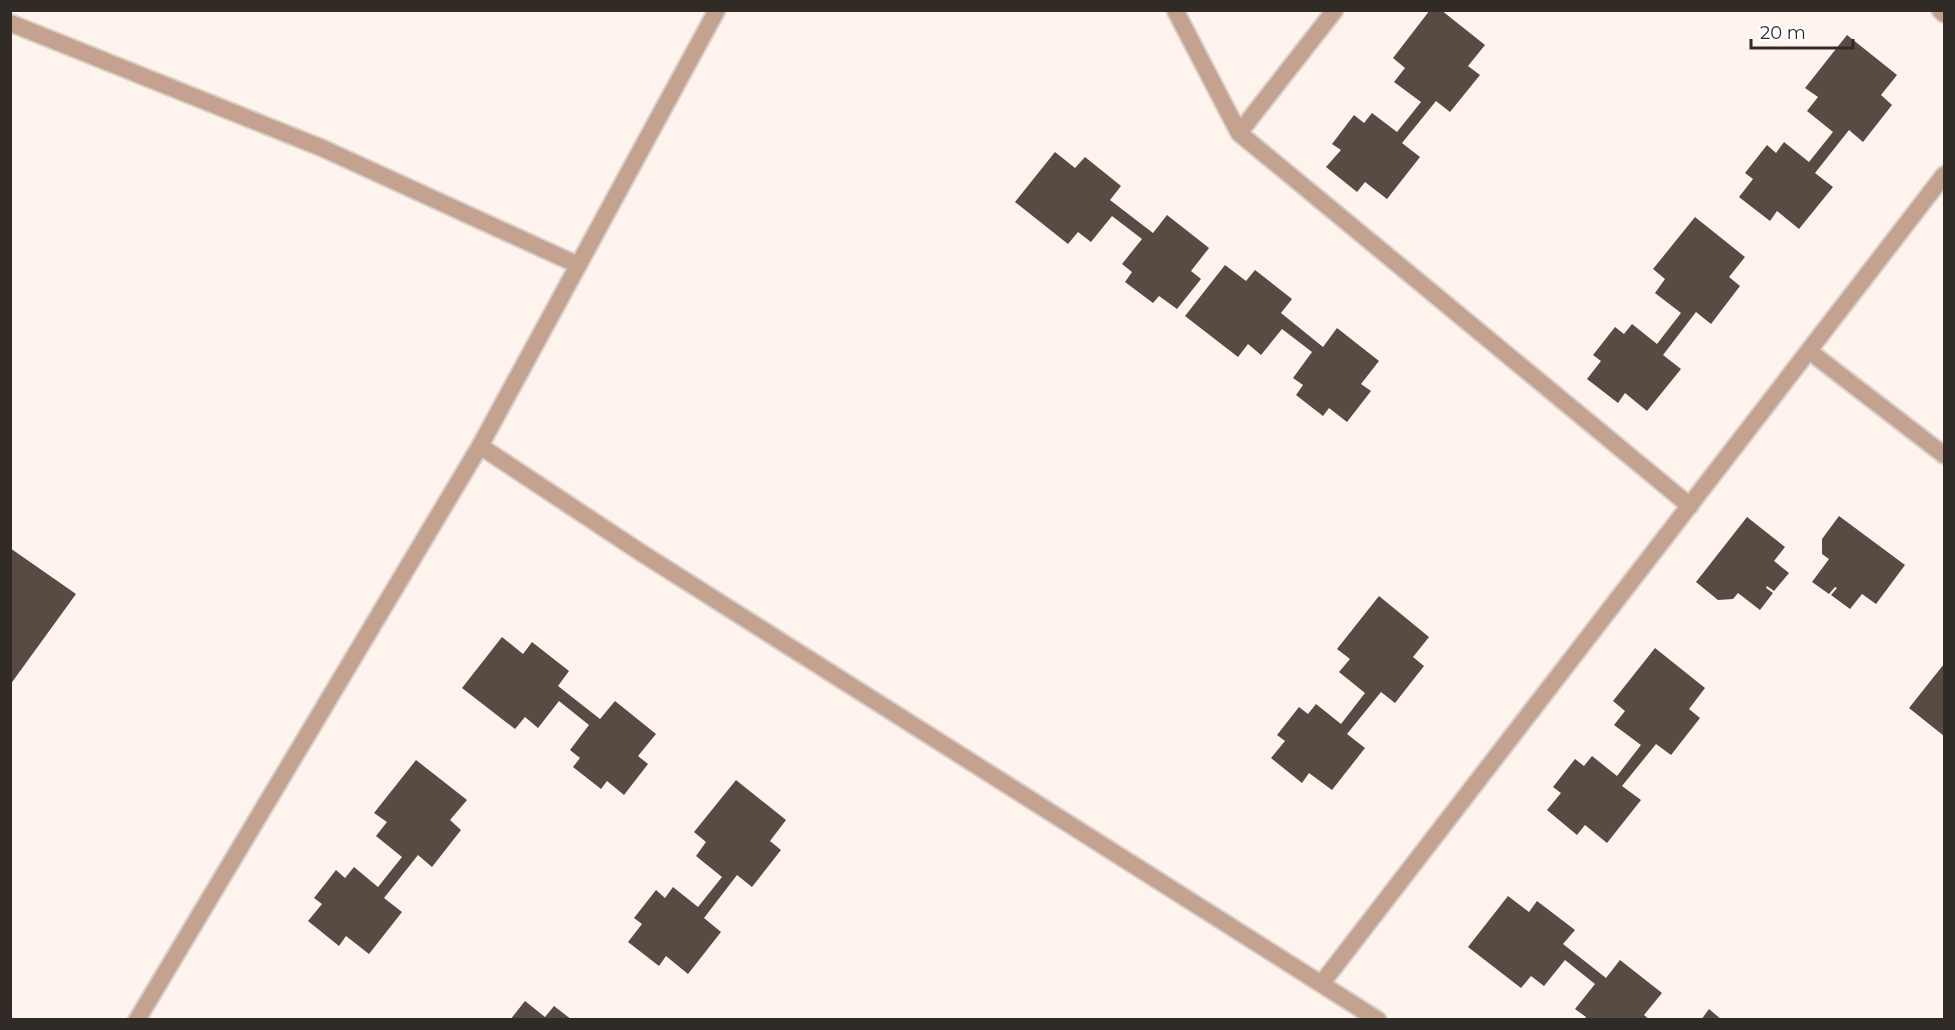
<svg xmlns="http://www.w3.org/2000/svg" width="1955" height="1030" font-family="Montserrat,sans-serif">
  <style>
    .building { fill: #574b44 }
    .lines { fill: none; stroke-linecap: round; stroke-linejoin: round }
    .minor-casing { stroke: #dacfca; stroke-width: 20 }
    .tertiary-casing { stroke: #dacfca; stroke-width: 20 }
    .minor { stroke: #c4a290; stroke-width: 16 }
    .tertiary { stroke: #c4a290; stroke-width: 16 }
  </style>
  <rect width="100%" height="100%" fill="#fff3ed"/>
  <path class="building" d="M1430 10H1441L1485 45 1468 66 1480 75 1450 112 1436 101 1402 143 1420 157 1387 199 1365 182 1357 192 1326 167 1341 150 1332 144 1354 115 1364 123 1372 113 1397 132 1421 102 1394 82 1405 68 1393 58Z
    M1847 35 1897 75 1881 95 1892 105 1863 142 1849 130 1815 173 1833 187 1799 229 1777 211 1770 221 1739 197 1753 179 1745 173 1767 145 1776 153 1784 142 1809 162 1833 132 1807 111 1818 97 1805 88Z
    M1055 152 1075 168 1085 157 1121 186 1110 200 1153 233 1167 215 1209 248 1191 271 1201 279 1177 309 1159 296 1153 303 1125 282 1132 272 1122 264 1142 239 1112 216 1091 242 1078 232 1068 244 1015 202Z
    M1695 217 1745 257 1729 277 1740 286 1711 324 1696 312 1663 355 1681 369 1647 411 1625 393 1618 403 1587 379 1601 361 1593 355 1615 327 1624 334 1632 324 1657 344 1681 313 1655 293 1665 279 1653 269Z
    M1225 265 1246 281 1255 270 1292 299 1281 313 1323 347 1337 328 1379 361 1361 384 1371 391 1347 422 1329 408 1323 416 1296 395 1303 385 1293 378 1312 352 1282 329 1261 355 1248 344 1238 357 1185 316Z
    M1839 516 1905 565 1876 604 1862 594 1850 609 1831 595 1837 588 1835 587 1829 594 1812 582 1829 559 1822 554V539Z
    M1747 517 1785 547 1774 561 1789 573 1774 591 1767 586 1766 588 1773 593 1760 610 1738 593 1733 599 1718 600 1696 582Z
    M10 548 76 594 10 685Z
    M1379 596 1429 637 1413 657 1424 666 1395 703 1381 692 1347 734 1365 748 1332 790 1309 773 1302 783 1271 758 1285 741 1277 735 1299 707 1308 714 1316 704 1341 724 1365 693 1339 672 1350 659 1337 649Z
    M502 637 523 654 532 642 569 671 558 686 600 719 615 701 656 734 638 756 648 764 624 795 607 781 601 789 573 767 580 758 570 750 589 725 559 701 538 728 525 717 515 729 462 688Z
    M1655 648 1705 688 1689 709 1700 718 1671 755 1656 744 1622 786 1641 800 1607 843 1585 825 1577 835 1547 810 1561 793 1553 787 1575 759 1584 766 1592 756 1617 776 1641 745 1614 725 1625 711 1613 701Z
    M1944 664V736L1909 708Z
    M416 760 467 800 450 820 461 830 432 867 418 855 384 898 402 912 369 954 346 936 339 946 308 921 322 904 314 898 336 870 345 878 354 867 378 887 402 857 376 836 387 822 374 813Z
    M736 780 786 820 770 841 781 850 752 887 737 875 704 918 721 932 688 974 666 956 659 966 628 942 642 924 634 918 656 890 665 898 673 887 698 907 722 877 696 856 706 842 694 832Z
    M1508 896 1529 912 1537 901 1575 930 1563 944 1606 978 1620 960 1662 993 1644 1015 1650 1020H1584L1586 1017 1575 1009 1595 984 1565 960 1544 986 1531 976 1521 988 1468 947Z
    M525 1001 545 1017 554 1006 572 1020H510Z
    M1709 1009 1722 1020H1701Z"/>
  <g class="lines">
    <g class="minor-casing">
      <path id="minor" d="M1175 10 1239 133 1690 506
        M1940 10 1944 14
        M10 23 322 148 578 265
        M1239 133 1335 10
        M1809 351 1944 455
        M1322 983 1944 175"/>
    </g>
    <g class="tertiary-casing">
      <path id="tertiary" d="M480 446 640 552 1378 1020
        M137 1020 480 446 717 10"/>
    </g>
    <use href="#minor" class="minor"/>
    <use href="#tertiary" class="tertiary"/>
  </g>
  <rect width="1955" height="1030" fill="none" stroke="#312b28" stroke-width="24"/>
  <path d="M1751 39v9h102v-9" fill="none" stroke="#312b28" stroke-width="3"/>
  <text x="1760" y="39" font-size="18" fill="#312b28" stroke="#ffffff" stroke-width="4.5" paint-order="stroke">20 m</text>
</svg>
